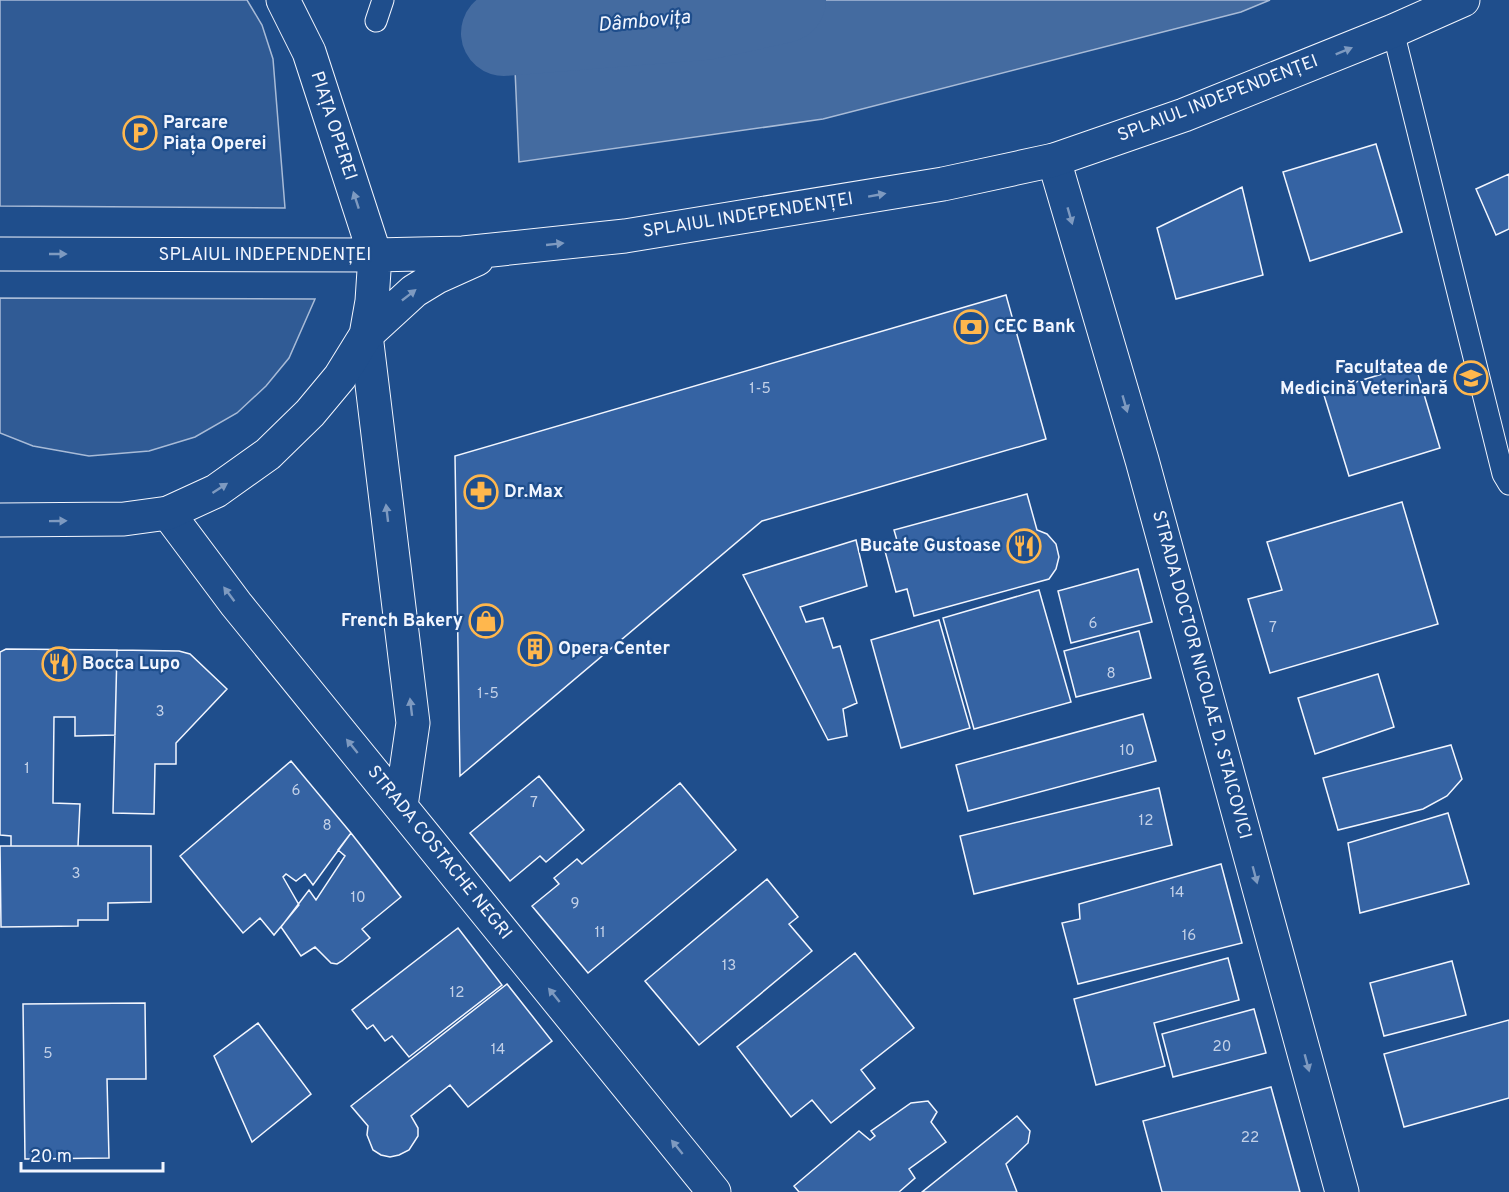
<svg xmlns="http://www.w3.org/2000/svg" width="1509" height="1192" font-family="Overpass,sans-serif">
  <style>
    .built { fill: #305b95; stroke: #a8bbd7; stroke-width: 1.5 }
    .water { fill: #446ba0; stroke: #a8bbd7; stroke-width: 1.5 }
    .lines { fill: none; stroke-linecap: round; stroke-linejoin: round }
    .river { stroke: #446ba0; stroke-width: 86 }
    .building { fill: #3563a3; stroke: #f2f6ff; stroke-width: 1.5 }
    .service-casing { stroke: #f2f6ff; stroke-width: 23 }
    .minor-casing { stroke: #f2f6ff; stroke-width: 35 }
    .primary-casing { stroke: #f2f6ff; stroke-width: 35 }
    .service { stroke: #1f4e8c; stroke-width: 21 }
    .minor { stroke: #1f4e8c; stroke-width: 33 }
    .primary { stroke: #1f4e8c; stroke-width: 33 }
    .oneway { fill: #7e9ac0 }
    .labels { text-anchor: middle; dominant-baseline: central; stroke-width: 4.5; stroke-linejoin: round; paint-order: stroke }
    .number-label { font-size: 15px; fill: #c3d1e8 }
    .street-label { font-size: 18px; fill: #f2f6ff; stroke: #1f4e8c }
    .poi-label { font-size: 18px; font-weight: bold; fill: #f2f6ff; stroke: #1f4e8c; text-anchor: start }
    .water-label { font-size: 20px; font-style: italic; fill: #f2f6ff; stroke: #1f4e8c }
  </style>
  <rect width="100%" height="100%" fill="#1f4e8c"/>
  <path class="built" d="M0 0H247L262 25 273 59 285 208 0 206Z
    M0 298 315 299 289 358 266 386 237 413 195 437 149 451 89 456 33 446 0 433Z"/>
  <path class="water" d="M512 0H1270L1241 12 823 119 519 162Z"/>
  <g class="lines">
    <path class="river" d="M504 33 705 17 783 0"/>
  </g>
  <path class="building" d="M1376 144 1402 232 1310 261 1283 172Z
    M1509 174V229L1496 235 1476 189Z
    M1242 187 1263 275 1176 299 1157 228Z
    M1006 295 1046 439 762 521 460 776 455 456Z
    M1415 364 1440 448 1349 476 1323 392Z
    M1027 494 1037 530 1047 534 1056 544 1059 557 1056 569 1049 579 914 616 907 589 896 592 885 551 899 547 894 530Z
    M1402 502 1438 624 1270 673 1248 599 1282 590 1267 542Z
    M856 540 867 586 800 607 806 622 823 618 833 648 840 646 857 703 843 709 847 736 828 740 743 575Z
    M1138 569 1152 622 1071 643 1058 591Z
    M1039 590 1071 702 974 729 943 618Z
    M939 620 970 728 901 748 871 640Z
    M1139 631 1151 678 1076 697 1064 651Z
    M6 649 117 650 115 735 75 736V717H54L53 803 80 804 78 846H11V836L0 835V652Z
    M117 650 179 651 190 654 227 689 176 743V764H155L154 814 113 813Z
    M1378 674 1394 727 1315 754 1298 698Z
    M1143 714 1156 761 968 811 956 765Z
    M1451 745 1462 779 1447 796 1423 809 1338 830 1323 778Z
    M291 761 351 833 313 885 305 874 296 881 286 874 283 877 299 905 274 935 260 918 243 933 180 856Z
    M539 776 584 830 546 862 540 856 510 881 470 833Z
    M680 783 736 850 588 973 532 906 559 884 554 878 577 859 582 864Z
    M1159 788 1172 845 974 894 960 836Z
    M1448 813 1469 884 1360 913 1348 843Z
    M351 833 401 897 362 929 370 938 342 961 337 964 331 963 315 947 301 956 281 927 309 890 316 900 345 856 338 850Z
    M0 846H151V902L108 903V920H78V926L1 927Z
    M1221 864 1242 943 1078 984 1062 923 1080 919 1079 904Z
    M767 879 798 917 789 924 812 951 699 1045 645 981Z
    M458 928 502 985 409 1057 392 1036 385 1041 373 1025 367 1029 352 1010Z
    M855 953 914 1028 861 1070 875 1088 831 1123 812 1100 791 1117 737 1047Z
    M1228 958 1239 1000 1154 1023 1165 1066 1096 1085 1074 999Z
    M1452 961 1466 1015 1384 1036 1370 983Z
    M507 984 552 1041 468 1107 450 1085 411 1116 418 1128V1136L409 1150 399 1155 390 1157 381 1155 373 1150 367 1135 368 1126 351 1106Z
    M145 1003 146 1079H107L109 1158 25 1159 23 1004Z
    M1254 1009 1266 1053 1173 1077 1162 1034Z
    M1509 1020V1098L1404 1127 1384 1054Z
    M258 1023 311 1094 252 1142 214 1056Z
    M1271 1087 1300 1192H1162L1143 1121Z
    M928 1101 937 1112 931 1122 946 1142 909 1169 915 1178 899 1192H799L794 1186 859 1131 870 1140 875 1136 871 1131 911 1103Z
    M1017 1116 1030 1131 1028 1143 1006 1164 1017 1192H922Z"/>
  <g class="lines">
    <g class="service-casing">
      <path id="service" d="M376 21 383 0
        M1393 31 1503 474 1509 484"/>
    </g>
    <g class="minor-casing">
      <path id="minor" d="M1054 160 1142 460 1342 1192
        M366 335 413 723 401 806
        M168 513 236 604 714 1192"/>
    </g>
    <g class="primary-casing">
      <path id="primary" d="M0 254 375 255 463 253 625 236 943 184 1054 160 1184 115 1393 31 1463 0
        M366 335 414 291 437 277 477 259
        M0 520 124 519 168 513 216 491 268 454 310 413 340 377 366 335 372 301 375 255 309 52 283 0"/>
    </g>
    <use href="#service" class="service"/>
    <use href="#minor" class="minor"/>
    <use href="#primary" class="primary"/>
  </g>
  <defs><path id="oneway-solid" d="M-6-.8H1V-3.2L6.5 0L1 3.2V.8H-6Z" transform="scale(1.5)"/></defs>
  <g class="oneway">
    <use href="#oneway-solid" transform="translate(1344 51) rotate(-22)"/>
    <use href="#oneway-solid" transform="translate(877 195) rotate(-10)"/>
    <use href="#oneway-solid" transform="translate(356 200) rotate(-108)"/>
    <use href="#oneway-solid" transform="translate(1070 216) rotate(74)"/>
    <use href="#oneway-solid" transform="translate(555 244) rotate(-6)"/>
    <use href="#oneway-solid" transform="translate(58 254)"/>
    <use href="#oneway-solid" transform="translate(409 295) rotate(-38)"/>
    <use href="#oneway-solid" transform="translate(1125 404) rotate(74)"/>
    <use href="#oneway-solid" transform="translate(220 488) rotate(-33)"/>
    <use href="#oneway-solid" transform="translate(387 513) rotate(-97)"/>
    <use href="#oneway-solid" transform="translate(58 521) rotate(-1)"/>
    <use href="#oneway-solid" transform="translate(229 594) rotate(-127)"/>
    <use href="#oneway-solid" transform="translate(411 707) rotate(-97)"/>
    <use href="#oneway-solid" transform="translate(352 746) rotate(-129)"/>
    <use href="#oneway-solid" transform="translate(1255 875) rotate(75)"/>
    <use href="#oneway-solid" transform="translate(554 995) rotate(-129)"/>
    <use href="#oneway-solid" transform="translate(1307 1063) rotate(75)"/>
    <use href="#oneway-solid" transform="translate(677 1147) rotate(-129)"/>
  </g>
  <defs>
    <g id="parking-ring" transform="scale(1.725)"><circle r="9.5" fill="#1f4e8c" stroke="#ffb74d" stroke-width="1.5"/><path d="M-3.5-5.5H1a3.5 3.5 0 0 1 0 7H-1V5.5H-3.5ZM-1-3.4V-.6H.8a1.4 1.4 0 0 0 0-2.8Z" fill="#ffb74d"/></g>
    <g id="bank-ring" transform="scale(1.725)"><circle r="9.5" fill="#1f4e8c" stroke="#ffb74d" stroke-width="1.5"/><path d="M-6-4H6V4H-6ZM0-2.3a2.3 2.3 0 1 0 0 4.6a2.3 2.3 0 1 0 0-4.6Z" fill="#ffb74d"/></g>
    <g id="university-ring" transform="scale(1.725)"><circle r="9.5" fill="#1f4e8c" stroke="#ffb74d" stroke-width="1.5"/><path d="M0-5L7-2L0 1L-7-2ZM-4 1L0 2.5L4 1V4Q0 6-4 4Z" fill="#ffb74d"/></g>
    <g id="pharmacy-ring" transform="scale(1.725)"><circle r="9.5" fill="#1f4e8c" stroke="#ffb74d" stroke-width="1.5"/><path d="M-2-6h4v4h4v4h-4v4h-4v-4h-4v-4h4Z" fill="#ffb74d"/></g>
    <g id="restaurant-ring" transform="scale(1.725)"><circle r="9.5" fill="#1f4e8c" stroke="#ffb74d" stroke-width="1.5"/><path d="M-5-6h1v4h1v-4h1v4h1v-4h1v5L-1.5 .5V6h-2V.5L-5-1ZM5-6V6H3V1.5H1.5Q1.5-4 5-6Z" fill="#ffb74d"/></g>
    <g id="shop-ring" transform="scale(1.725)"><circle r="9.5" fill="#1f4e8c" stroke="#ffb74d" stroke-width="1.5"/><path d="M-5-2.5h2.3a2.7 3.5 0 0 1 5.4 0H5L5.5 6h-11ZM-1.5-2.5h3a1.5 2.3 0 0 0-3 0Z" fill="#ffb74d"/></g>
    <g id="building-ring" transform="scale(1.725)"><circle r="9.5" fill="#1f4e8c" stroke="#ffb74d" stroke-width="1.5"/><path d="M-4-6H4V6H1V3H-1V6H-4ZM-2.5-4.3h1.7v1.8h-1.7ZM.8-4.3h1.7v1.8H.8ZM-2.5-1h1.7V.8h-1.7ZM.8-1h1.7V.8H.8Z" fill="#ffb74d"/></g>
  </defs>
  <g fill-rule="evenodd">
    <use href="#parking-ring" x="140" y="133"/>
    <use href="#bank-ring" x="971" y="327"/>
    <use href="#university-ring" x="1471" y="378"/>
    <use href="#pharmacy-ring" x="481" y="492"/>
    <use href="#restaurant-ring" x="1024" y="546"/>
    <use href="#shop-ring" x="486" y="621"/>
    <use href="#building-ring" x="535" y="649"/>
    <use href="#restaurant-ring" x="59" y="664"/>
  </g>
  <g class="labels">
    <g class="number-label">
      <text x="760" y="389">1-5</text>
      <text x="1093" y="624">6</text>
      <text x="1273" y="628">7</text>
      <text x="1111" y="674">8</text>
      <text x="488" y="694">1-5</text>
      <text x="160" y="712">3</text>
      <text x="1127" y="751">10</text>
      <text x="27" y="769">1</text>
      <text x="296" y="791">6</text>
      <text x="534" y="803">7</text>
      <text x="1146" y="821">12</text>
      <text x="327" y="826">8</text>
      <text x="76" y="874">3</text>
      <text x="1177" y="893">14</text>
      <text x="358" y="898">10</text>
      <text x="575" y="904">9</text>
      <text x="600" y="933">11</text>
      <text x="1189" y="936">16</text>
      <text x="729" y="966">13</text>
      <text x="457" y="993">12</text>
      <text x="1222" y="1047">20</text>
      <text x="498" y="1050">14</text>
      <text x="48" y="1054">5</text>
      <text x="1250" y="1138">22</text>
    </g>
    <g class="street-label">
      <text transform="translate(1218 99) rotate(-21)">SPLAIUL INDEPENDENȚEI</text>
      <text transform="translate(333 126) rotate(72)">PIAȚA OPEREI</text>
      <text transform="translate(748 216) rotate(-9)">SPLAIUL INDEPENDENȚEI</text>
      <text x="265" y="255">SPLAIUL INDEPENDENȚEI</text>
      <text transform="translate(1201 675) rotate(75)">STRADA DOCTOR NICOLAE D. STAICOVICI</text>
      <text transform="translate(439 853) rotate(51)">STRADA COSTACHE NEGRI</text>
    </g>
    <g class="poi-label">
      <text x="163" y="123">Parcare<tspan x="163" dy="21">Piața Operei</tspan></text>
      <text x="994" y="327">CEC Bank</text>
      <text x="1448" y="368" text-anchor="end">Facultatea de<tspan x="1448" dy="21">Medicină Veterinară</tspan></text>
      <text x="504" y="492">Dr.Max</text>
      <text x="1001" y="546" text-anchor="end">Bucate Gustoase</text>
      <text x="463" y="621" text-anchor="end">French Bakery</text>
      <text x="558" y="649">Opera Center</text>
      <text x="82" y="664">Bocca Lupo</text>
    </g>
    <g class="water-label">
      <text transform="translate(644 22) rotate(-5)">Dâmbovița</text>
    </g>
  </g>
  <path d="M21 1162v9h142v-9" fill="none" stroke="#f2f6ff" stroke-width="3"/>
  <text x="30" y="1162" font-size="18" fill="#f2f6ff" stroke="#1f4e8c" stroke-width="4.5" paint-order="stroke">20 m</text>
</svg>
